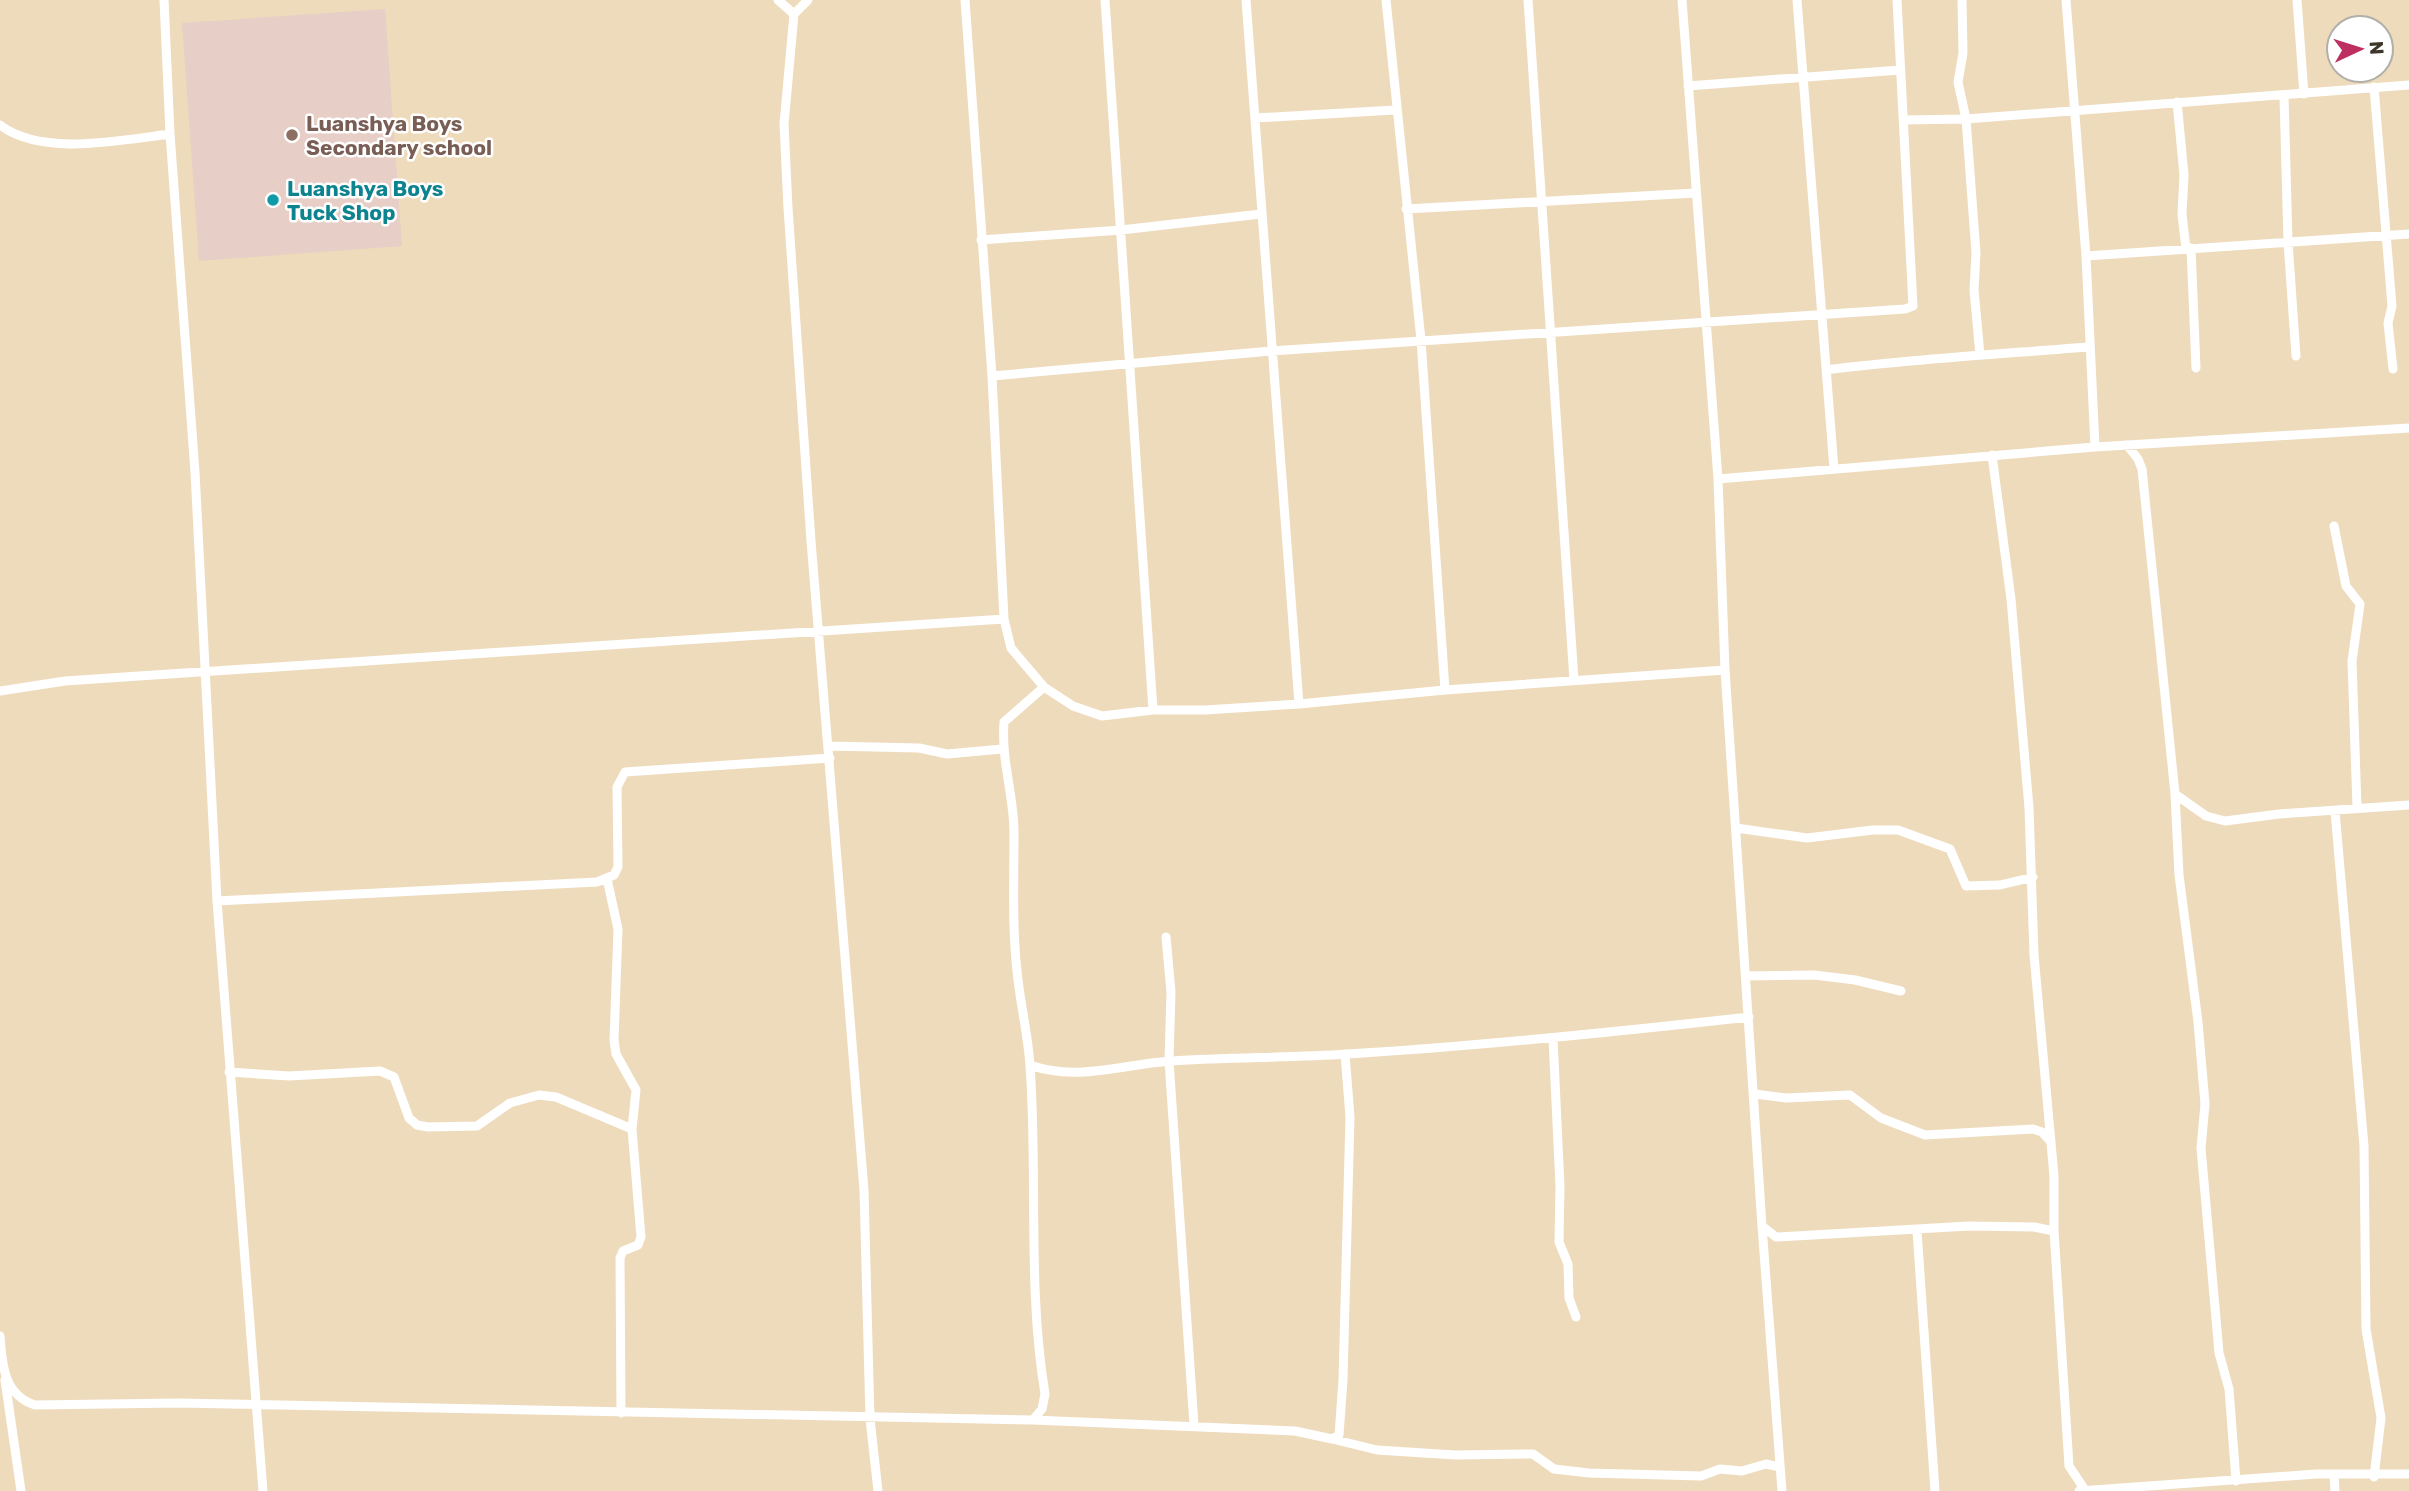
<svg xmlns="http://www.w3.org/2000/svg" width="2409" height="1491" font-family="Rubik,sans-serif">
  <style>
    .education { fill: #e7cec6 }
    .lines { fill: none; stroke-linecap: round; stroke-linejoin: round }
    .minor { stroke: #fff; stroke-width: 9 }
    .education-dot { fill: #8d6e63; stroke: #fff; stroke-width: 2.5 }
    .culture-dot { fill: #0f9aa8; stroke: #fff; stroke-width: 2.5 }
    .labels { text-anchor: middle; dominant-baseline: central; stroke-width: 5; stroke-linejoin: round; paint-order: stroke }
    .education-label { font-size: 21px; font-weight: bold; fill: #785e54; stroke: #fff; text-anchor: start }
    .culture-label { font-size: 21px; font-weight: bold; fill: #0d838f; stroke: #fff; text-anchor: start }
  </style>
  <rect width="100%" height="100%" fill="#eedbbc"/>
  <path class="education" d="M385 9 402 246 199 261 182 23Z"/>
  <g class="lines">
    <path class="minor" d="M164 0 170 134 195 472 217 901 263 1491
      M778 0 794 14 784 124 788 208 811 541 864 1190 870 1419 878 1491
      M965 0 992 376 1004 619 1011 648 1044 687 1073 706 1102 716 1153 710H1205L1299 704 1445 690 1725 670
      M1105 0 1153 710
      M1246 0 1299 704
      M1386 0 1421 340 1445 690
      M1528 0 1574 680
      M1682 0 1718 479 1725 670 1762 1226 1776 1237 1969 1226 2034 1227 2054 1231
      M1797 0 1834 469
      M1962 0 1963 53 1958 82 1966 119 1976 253 1974 290 1980 355
      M2066 0 2086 256 2095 447 2409 428
      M2297 0 2304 94
      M794 14 808 0
      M1688 86 1900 70
      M2374 87 2392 306 2388 323 2393 369
      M2284 96 2288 242 2296 356
      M2177 102 2184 175 2182 214 2186 249
      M1255 118 1395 110
      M1903 120 1966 119 2409 85
      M0 125C42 157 121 140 170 134
      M1406 209 1696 193
      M981 240 1121 230 1261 214
      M2191 248 2196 368
      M2086 256 2409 234
      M1826 370C1913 359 2001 354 2088 347
      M992 376 1271 351 1905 309 1913 306 1897 0
      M2127 445 2138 459 2142 469 2175 794 2179 875 2198 1022 2205 1104 2201 1148 2219 1353 2229 1389 2236 1481
      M1992 455 2011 599 2029 808 2034 955 2054 1176V1231L2069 1466 2085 1490
      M1718 479 2095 447
      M2334 526 2346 586 2360 604 2352 661 2357 807
      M0 691 65 681 154 675 1004 619
      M829 746 919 748 947 754 1002 749
      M2175 794 2206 816 2225 821 2279 814 2409 805
      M2335 811 2364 1146 2366 1329 2381 1418 2374 1477
      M1736 828 1807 838 1873 830H1898L1950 849 1966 886 2000 885 2033 877
      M607 879 618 929 614 1040 616 1054 636 1090 632 1129 641 1237 638 1245 623 1251 620 1258 621 1413
      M217 901 597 882 614 875 618 867 617 787 625 772 830 758
      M1166 937 1171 992 1169 1061 1194 1425
      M1746 976 1814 975 1855 980 1901 991
      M1553 1039 1560 1186 1559 1242 1568 1264 1569 1298 1576 1317
      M1030 1065C1078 1082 1123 1064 1172 1061 1230 1057 1289 1058 1347 1054 1481 1046 1615 1032 1749 1017
      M229 1072 289 1076 380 1071 394 1077 409 1118 417 1125 428 1127 477 1126 510 1103 539 1095 556 1097 632 1129
      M1755 1094 1786 1098 1850 1095 1881 1118 1925 1135 2033 1129 2042 1132 2051 1142
      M1762 1226 1782 1491
      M1917 1231 1935 1491
      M0 1336C2 1365 4 1395 35 1405L179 1403 1033 1420 1295 1431 1332 1439 1339 1435 1343 1380 1350 1117 1345 1054
      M5 1380 21 1491
      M1033 1420 1042 1409 1045 1394C1027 1286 1038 1174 1030 1066 1028 1034 1020 1003 1017 971 1012 925 1014 879 1014 833 1014 795 1001 761 1004 722L1044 687
      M1332 1439 1377 1450 1455 1455 1533 1454 1554 1469 1589 1473 1701 1476 1720 1469 1742 1471 1766 1464 1780 1467
      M2334 1475 2335 1491
      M2079 1491 2316 1474H2409"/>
  </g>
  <circle class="education-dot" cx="292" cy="135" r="7"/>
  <circle class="culture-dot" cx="273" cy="200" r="7"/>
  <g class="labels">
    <g class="education-label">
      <text x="306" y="123">Luanshya Boys<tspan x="306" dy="24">Secondary school</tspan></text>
    </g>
    <g class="culture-label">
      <text x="287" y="188">Luanshya Boys<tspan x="287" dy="24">Tuck Shop</tspan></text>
    </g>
  </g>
  <g transform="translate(2360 49) rotate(86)"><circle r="33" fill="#ffffff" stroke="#b1afaa" stroke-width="2"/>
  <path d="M0-5L12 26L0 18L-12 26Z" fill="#bc2f60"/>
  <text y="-10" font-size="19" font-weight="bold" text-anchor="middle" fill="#3d362a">N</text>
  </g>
</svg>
